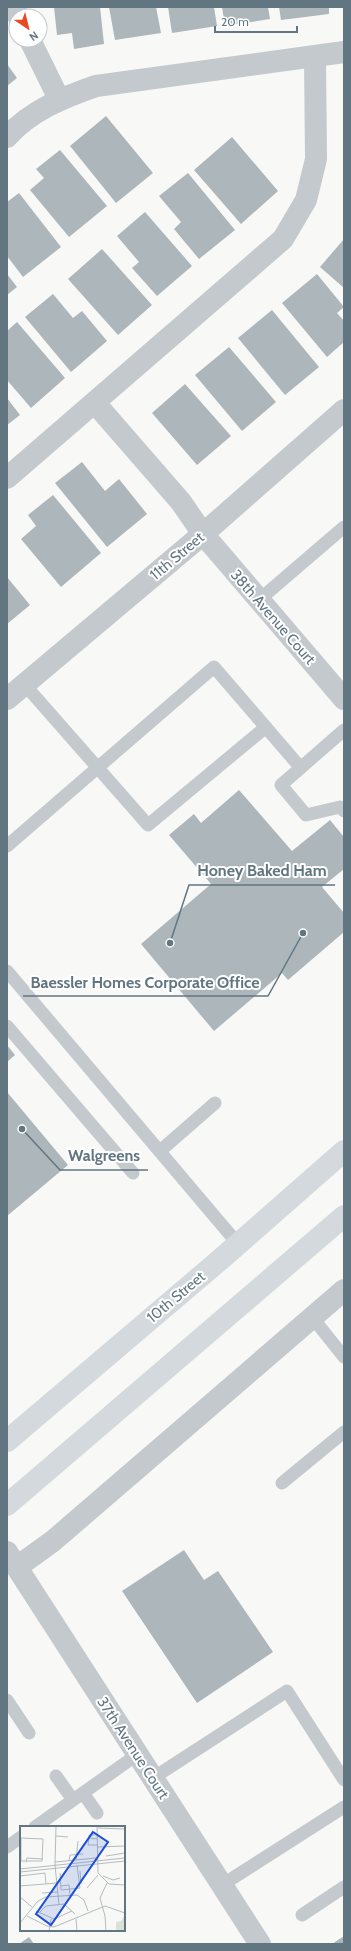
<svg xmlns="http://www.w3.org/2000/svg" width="351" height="1951" font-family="Cabin,sans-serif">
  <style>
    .building { fill: #acb6bb }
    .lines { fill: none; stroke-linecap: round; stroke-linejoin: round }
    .lane { stroke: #c3c9cc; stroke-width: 13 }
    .street { stroke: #c3c9cc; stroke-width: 22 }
    .primary { stroke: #d3d9dc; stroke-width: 22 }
    .labels { text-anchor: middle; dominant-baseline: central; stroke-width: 4; stroke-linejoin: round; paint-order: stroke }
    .street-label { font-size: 15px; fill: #627682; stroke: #fff }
    .inset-road { fill: none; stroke: #b3bcc1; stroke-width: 1 }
    .view { fill: #1d4ed8; fill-opacity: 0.15; stroke: #1d4ed8; stroke-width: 2 }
    .inset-edge { fill: none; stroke: #627682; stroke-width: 2 }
    .leader { fill: none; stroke: #627682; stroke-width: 1.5 }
    .callout-dot { fill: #627682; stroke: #fff; stroke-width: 1.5 }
    .callout-label { font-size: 16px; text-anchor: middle; font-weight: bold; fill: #627682; stroke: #fff; stroke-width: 4; stroke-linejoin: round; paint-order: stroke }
  </style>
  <rect width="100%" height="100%" fill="#f8f8f6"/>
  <path class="building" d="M54 7H100L104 44 74 49 72 33 57 35Z
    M109 7H156L161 33 115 40Z
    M168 7H214L217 26 172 33Z
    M222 7H268L270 19 225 26Z
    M279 7H329V14L281 20Z
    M7 64 17 78 7 86Z
    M106 116 153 173 116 203 70 146Z
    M232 137 278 191 241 224 194 170Z
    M60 150 107 206 69 237 30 190 44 178 36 169Z
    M188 173 235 230 199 259 174 229 181 222 159 196Z
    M19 193 61 247 23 277 7 256V202Z
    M145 212 192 266 157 296 132 268 139 262 117 236Z
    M344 239V288L320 267Z
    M102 249 152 305 118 335 68 279Z
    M7 274 17 287 7 295Z
    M317 274 344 307 337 313 344 321V342L327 357 282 303Z
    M53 294 73 318 82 311 107 341 71 372 25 317Z
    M272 310 319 367 285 395 238 338Z
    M17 322 65 378 31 408 7 380V331Z
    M229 347 276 402 242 431 195 375Z
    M185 384 231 436 197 465 152 413Z
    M7 398 20 415 7 425Z
    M82 462 105 491 119 479 147 514 107 547 55 483Z
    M53 495 101 553 61 587 21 539 36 526 28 515Z
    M7 577 30 605 7 624Z
    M239 790 292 851 330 820 344 837V869L322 887 344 913V932L288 980 282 973 214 1031 141 944 211 884 169 835 194 814 201 823Z
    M7 1045 15 1055 7 1062Z
    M7 1092 68 1165 7 1216Z
    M184 1550 204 1580 218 1571 273 1652 197 1703 122 1591Z
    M344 1936V1944H332Z
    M29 1937 34 1944H19Z"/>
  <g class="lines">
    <path class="lane" d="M259 600 344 527
      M25 685 148 825 266 727
      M344 730 281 785 306 815 340 807 344 811
      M7 846 214 667 300 767
      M7 971 238 1244
      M7 1026 133 1173
      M160 1151 215 1103
      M312 1317 344 1357
      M282 1483 344 1432
      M7 1700 29 1733
      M56 1776 73 1800
      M153 1778 287 1691 344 1780
      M83 1793 97 1813
      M35 1827 138 1754
      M7 1847 21 1837
      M222 1885 344 1807
      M302 1915 344 1887"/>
    <path class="street" d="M14 7 18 16
      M30 40 59 99
      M7 137C30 111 64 97 96 86L344 52
      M95 403 181 502 203 534 344 699
      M7 478 283 239 306 200 316 159 315 57
      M7 699 203 534 344 410
      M7 1552 260 1944
      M17 1567 53 1541 344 1290"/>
    <path class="primary" d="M7 1441 221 1259 344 1151
      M7 1505 344 1216"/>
  </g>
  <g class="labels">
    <g class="street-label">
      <text transform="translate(177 556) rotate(-40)">11th Street</text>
      <text transform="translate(273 617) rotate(49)">38th Avenue Court</text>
      <text transform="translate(176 1297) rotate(-40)">10th Street</text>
      <text transform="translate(133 1748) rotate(57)">37th Avenue Court</text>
    </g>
  </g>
  <g transform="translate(20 1826)">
    <rect width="105" height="105" fill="#f8f8f6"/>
    <path d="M105 88V105H96V96L101 95Z" fill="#dae1d7"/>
    <path class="inset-road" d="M36 0 35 39 39 79M77 0 78 47 89 58 105 59M78 2 105 3M74 9H69V12L77 13M36 10 48 11M0 12 23 13 22 35H0M69 12 68 19H77M77 21 105 20M86 30 105 27M56 34 58 15M1 35V12M49 35 50 29 63 28M6 36 7 32 23 33M35 36 76 32M0 43 105 32M60 45 61 58M0 46 105 35M40 47 41 64 60 62 57 39M0 50 25 47 26 58M83 50 93 54 100 52M0 60 37 57M41 60 49 59 50 69M67 62 78 49M22 67 38 66M0 71 12 81M16 85 34 93 52 85M19 87 26 80 44 78 55 88M7 90 27 100 34 101 85 80 105 87M56 93 57 105M0 97 18 75 26 71 57 69 64 74 68 85M29 105 31 93M86 105 85 90 80 72 87 57"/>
    <path class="view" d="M73 6 88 16 31 99 16 88Z"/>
    <rect width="105" height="105" class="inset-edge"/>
  </g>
  <path class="leader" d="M170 943L189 885H335M303 933L268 996H23M22 1129L60 1170H148"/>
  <g class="callout-dot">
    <circle cx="170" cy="943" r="4"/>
    <circle cx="303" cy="933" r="4"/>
    <circle cx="22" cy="1129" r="4"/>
  </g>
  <g class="callout-label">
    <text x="262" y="876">Honey Baked Ham</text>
    <text x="145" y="988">Baessler Homes Corporate Office</text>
    <text x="104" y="1161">Walgreens</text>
  </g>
  <rect width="351" height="1951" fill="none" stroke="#627682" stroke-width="16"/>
  <g transform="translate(28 28) rotate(145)"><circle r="19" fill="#ffffff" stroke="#c0c8cd"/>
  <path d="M0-3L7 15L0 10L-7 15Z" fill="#ea4724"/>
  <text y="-6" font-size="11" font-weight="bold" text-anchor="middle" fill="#627682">N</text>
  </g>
  <path d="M215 26v6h82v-6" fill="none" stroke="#627682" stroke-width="2"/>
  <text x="221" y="26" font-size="12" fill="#627682" stroke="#ffffff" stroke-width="3" paint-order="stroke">20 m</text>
</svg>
